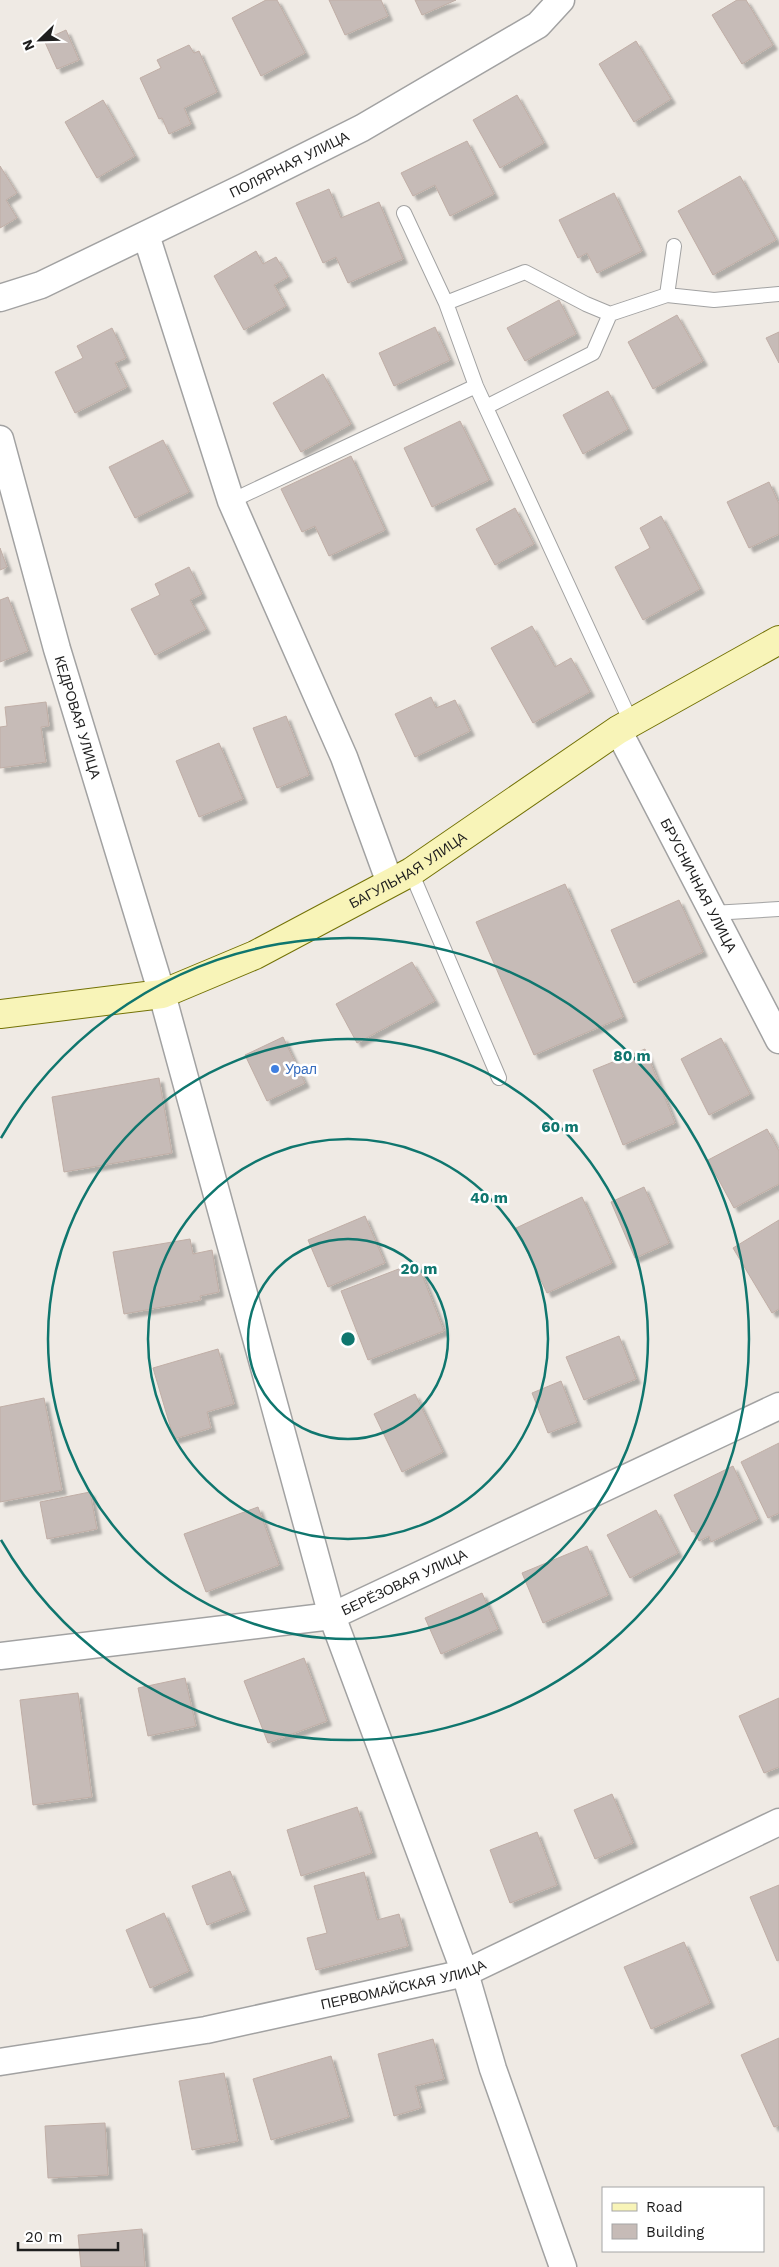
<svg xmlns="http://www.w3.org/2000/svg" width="779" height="2267" font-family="'Work Sans',sans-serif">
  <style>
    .building { fill: #c6bbb7; stroke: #c0aea6; filter: url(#shadow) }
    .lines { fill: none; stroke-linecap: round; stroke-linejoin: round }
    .lane-casing { stroke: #a2a2a2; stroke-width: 16 }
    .street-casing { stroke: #a2a2a2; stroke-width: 29 }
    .secondary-casing { stroke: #737206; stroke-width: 30 }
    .lane { stroke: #fff; stroke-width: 14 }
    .street { stroke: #fff; stroke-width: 26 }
    .secondary { stroke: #f8f4b8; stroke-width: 28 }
    .ring { fill: none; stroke: #0f766e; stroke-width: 2.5 }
    .shop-dot { fill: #3f7fe0; stroke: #fff; stroke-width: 2 }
    .labels { text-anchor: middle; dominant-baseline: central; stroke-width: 5; stroke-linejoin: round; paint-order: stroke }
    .street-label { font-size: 14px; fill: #1e1e1e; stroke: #fff }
    .shop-label { font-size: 14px; fill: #366cbe; stroke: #fff; text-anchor: start }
    .centre { fill: #0f766e; stroke: #fff; stroke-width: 2.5 }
    .ring-label { font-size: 15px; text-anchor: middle; font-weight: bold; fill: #0f766e; stroke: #fff; stroke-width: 5; stroke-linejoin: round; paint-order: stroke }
  </style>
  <defs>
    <filter id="shadow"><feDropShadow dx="4.5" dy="4.5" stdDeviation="1" flood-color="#0004"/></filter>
  </defs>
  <rect width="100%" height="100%" fill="#efeae4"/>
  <path class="building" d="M266 0H277L305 53 261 76 232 18Z
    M329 0H381L388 16 345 35Z
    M415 0H456L422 15Z
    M737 0H746L773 45 742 64 712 15Z
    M66 30 79 60 57 69 44 40Z
    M636 41 671 99 634 122 599 64Z
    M189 45 194 53 199 51 217 92 184 108 191 124 169 134 162 118 159 119 140 78 161 68 157 60Z
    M517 95 544 143 500 168 473 120Z
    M103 100 135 156 97 178 65 122Z
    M467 141 494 194 450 216 435 185 413 196 401 173Z
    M0 166 17 193 6 200 17 218 0 228Z
    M740 176 776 240 713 275 678 211Z
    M329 189 341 218 379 202 403 259 348 283 336 257 323 263 296 203Z
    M614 193 642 251 597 273 587 253 578 258 559 220Z
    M256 251 263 264 276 257 288 277 274 285 286 306 244 330 214 276Z
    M559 300 576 334 525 361 507 328Z
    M677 315 703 361 653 389 628 342Z
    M435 327 450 360 394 386 379 353Z
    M112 328 126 358 115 363 127 387 75 413 55 372 83 358 77 346Z
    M779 332V363L766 338Z
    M323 374 351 424 301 452 273 403Z
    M608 391 628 429 583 454 563 415Z
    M460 421 489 480 432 507 404 448Z
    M163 440 189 492 135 518 109 467Z
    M351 456 385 530 329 556 315 526 302 532 281 489Z
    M769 482 779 504V534L749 548 727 502Z
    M515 508 534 544 495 565 476 529Z
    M661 516 700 589 643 620 615 567 650 548 640 528Z
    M0 548 7 567 0 570Z
    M189 567 202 594 190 600 206 629 155 655 131 609 160 595 155 584Z
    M8 597 28 651 0 662V600Z
    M532 626 555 667 571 658 590 692 533 723 491 648Z
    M431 697 436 708 455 700 470 731 415 757 395 714Z
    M46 702 49 726 41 727 46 762 0 768V727L7 726 5 707Z
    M286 716 309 775 277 788 253 728Z
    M219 743 243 799 199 817 176 761Z
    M565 884 623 1017 534 1055 476 922Z
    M679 900 703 952 634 983 611 930Z
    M412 962 435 1001 357 1043 336 1004Z
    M283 1037 305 1083 267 1101 245 1055Z
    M721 1038 750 1094 709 1115 681 1059Z
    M645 1049 675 1123 623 1145 593 1070Z
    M159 1078 172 1153 64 1172 52 1097Z
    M767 1129 779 1151V1184L734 1208 708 1160Z
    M644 1187 669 1243 635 1258 611 1202Z
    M582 1197 612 1263 547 1293 516 1228Z
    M365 1216 385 1263 328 1287 308 1240Z
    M779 1220V1309L772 1313 733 1248Z
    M190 1239 193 1254 212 1250 219 1292 200 1296 201 1300 124 1314 113 1252Z
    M417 1262 444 1331 368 1360 341 1291Z
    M619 1336 636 1379 584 1400 566 1357Z
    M218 1349 234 1404 207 1412 211 1428 174 1439 153 1368Z
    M561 1381 577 1422 548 1433 532 1393Z
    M415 1394 443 1452 402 1472 374 1414Z
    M44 1398 62 1490 0 1502V1407Z
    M779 1443V1513L768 1518 741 1462Z
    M733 1466 758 1519 711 1542 709 1536 699 1541 694 1531 692 1532 674 1495Z
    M90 1492 97 1529 47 1539 40 1502Z
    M258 1507 279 1565 206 1592 184 1534Z
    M656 1510 678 1553 630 1578 607 1535Z
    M587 1546 608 1595 543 1623 522 1573Z
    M482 1593 498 1629 441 1654 425 1618Z
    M304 1658 327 1721 268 1743 244 1681Z
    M185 1678 196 1726 148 1736 138 1688Z
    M78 1693 92 1797 33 1805 20 1700Z
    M779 1698V1767L764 1773 739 1716Z
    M612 1794 633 1843 595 1859 574 1810Z
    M357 1807 372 1853 301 1876 287 1830Z
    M537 1832 557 1885 510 1903 490 1850Z
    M230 1871 246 1910 207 1925 192 1886Z
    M364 1872 377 1920 399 1914 408 1946 316 1970 307 1938 327 1933 314 1886Z
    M779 1885V1960L777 1961 750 1897Z
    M164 1913 189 1971 150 1988 126 1930Z
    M684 1942 710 2003 651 2029 624 1967Z
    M779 2038V2125L774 2127 741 2055Z
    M433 2039 444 2079 415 2086 421 2108 394 2116 378 2054Z
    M331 2056 349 2117 271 2140 253 2079Z
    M224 2073 238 2141 192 2150 179 2081Z
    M105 2123 108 2175 48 2178 45 2126Z
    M142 2229 145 2267H81L78 2235Z"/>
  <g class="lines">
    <g class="lane-casing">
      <path id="lane" d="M404 213 446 303 525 272 586 304 610 314 667 295 714 300 779 294
        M667 295 674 246
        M446 303 476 386 631 722
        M486 407 593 353 610 314
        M231 501 476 386
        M411 872 499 1078
        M712 913 779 909"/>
    </g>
    <g class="street-casing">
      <g id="street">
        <path d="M146 235 231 501 344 757 390 883"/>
        <path id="s1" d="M0 298 41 285 244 187 362 128 538 25 561 0"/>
        <path id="s2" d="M0 439 57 649 162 994 332 1616 465 1973 493 2069 563 2267"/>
        <path id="s3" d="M618 730 779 1040"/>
        <path id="s4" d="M0 1656 332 1616 779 1406"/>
        <path id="s5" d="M0 2062 206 2030 465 1973 779 1822"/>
      </g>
    </g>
    <g class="secondary-casing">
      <g id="secondary">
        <path id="s6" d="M0 1014 162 994 255 955 411 872 618 730 779 640"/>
      </g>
    </g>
    <use href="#lane" class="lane"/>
    <use href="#street" class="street"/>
    <use href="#secondary" class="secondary"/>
  </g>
  <g class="ring">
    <circle cx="348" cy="1339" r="100"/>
    <circle cx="348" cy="1339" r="200"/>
    <circle cx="348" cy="1339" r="300"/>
    <path d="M1 1138A401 401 0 1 1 1 1540"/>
  </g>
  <circle class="shop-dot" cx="275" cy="1069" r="5"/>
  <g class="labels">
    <g class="street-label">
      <text stroke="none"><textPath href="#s1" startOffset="319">ПОЛЯРНАЯ УЛИЦА</textPath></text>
      <text stroke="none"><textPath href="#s2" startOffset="289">КЕДРОВАЯ УЛИЦА</textPath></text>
      <text stroke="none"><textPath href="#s6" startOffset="439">БАГУЛЬНАЯ УЛИЦА</textPath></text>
      <text stroke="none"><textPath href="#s3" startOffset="175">БРУСНИЧНАЯ УЛИЦА</textPath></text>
      <text stroke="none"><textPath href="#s4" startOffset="414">БЕРЁЗОВАЯ УЛИЦА</textPath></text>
      <text stroke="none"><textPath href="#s5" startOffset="411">ПЕРВОМАЙСКАЯ УЛИЦА</textPath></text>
    </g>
    <g class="shop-label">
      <text x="285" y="1069">Урал</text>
    </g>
  </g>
  <circle cx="348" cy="1339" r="8" class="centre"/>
  <g class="ring-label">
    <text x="632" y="1061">80 m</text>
    <text x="560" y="1132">60 m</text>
    <text x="489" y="1203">40 m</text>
    <text x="419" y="1274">20 m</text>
  </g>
  <rect x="602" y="2187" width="162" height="65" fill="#ffffff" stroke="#a5a5a5"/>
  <rect x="612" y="2203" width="25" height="8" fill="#f8f4b8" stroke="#a5a5a5"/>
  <text x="646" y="2212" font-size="15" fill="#1e1e1e">Road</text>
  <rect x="612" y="2224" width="25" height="15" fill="#c6bbb7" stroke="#a5a5a5"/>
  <text x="646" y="2237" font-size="15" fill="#1e1e1e">Building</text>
  <g transform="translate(40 40) rotate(247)" stroke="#ffffff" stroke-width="4" paint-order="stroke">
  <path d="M0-4L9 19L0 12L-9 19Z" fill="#1e1e1e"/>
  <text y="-8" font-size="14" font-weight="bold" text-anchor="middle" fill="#1e1e1e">N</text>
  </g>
  <path d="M18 2242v8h100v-8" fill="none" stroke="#1e1e1e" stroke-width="2.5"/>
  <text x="25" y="2242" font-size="15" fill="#1e1e1e" stroke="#ffffff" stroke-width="4" paint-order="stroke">20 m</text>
</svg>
